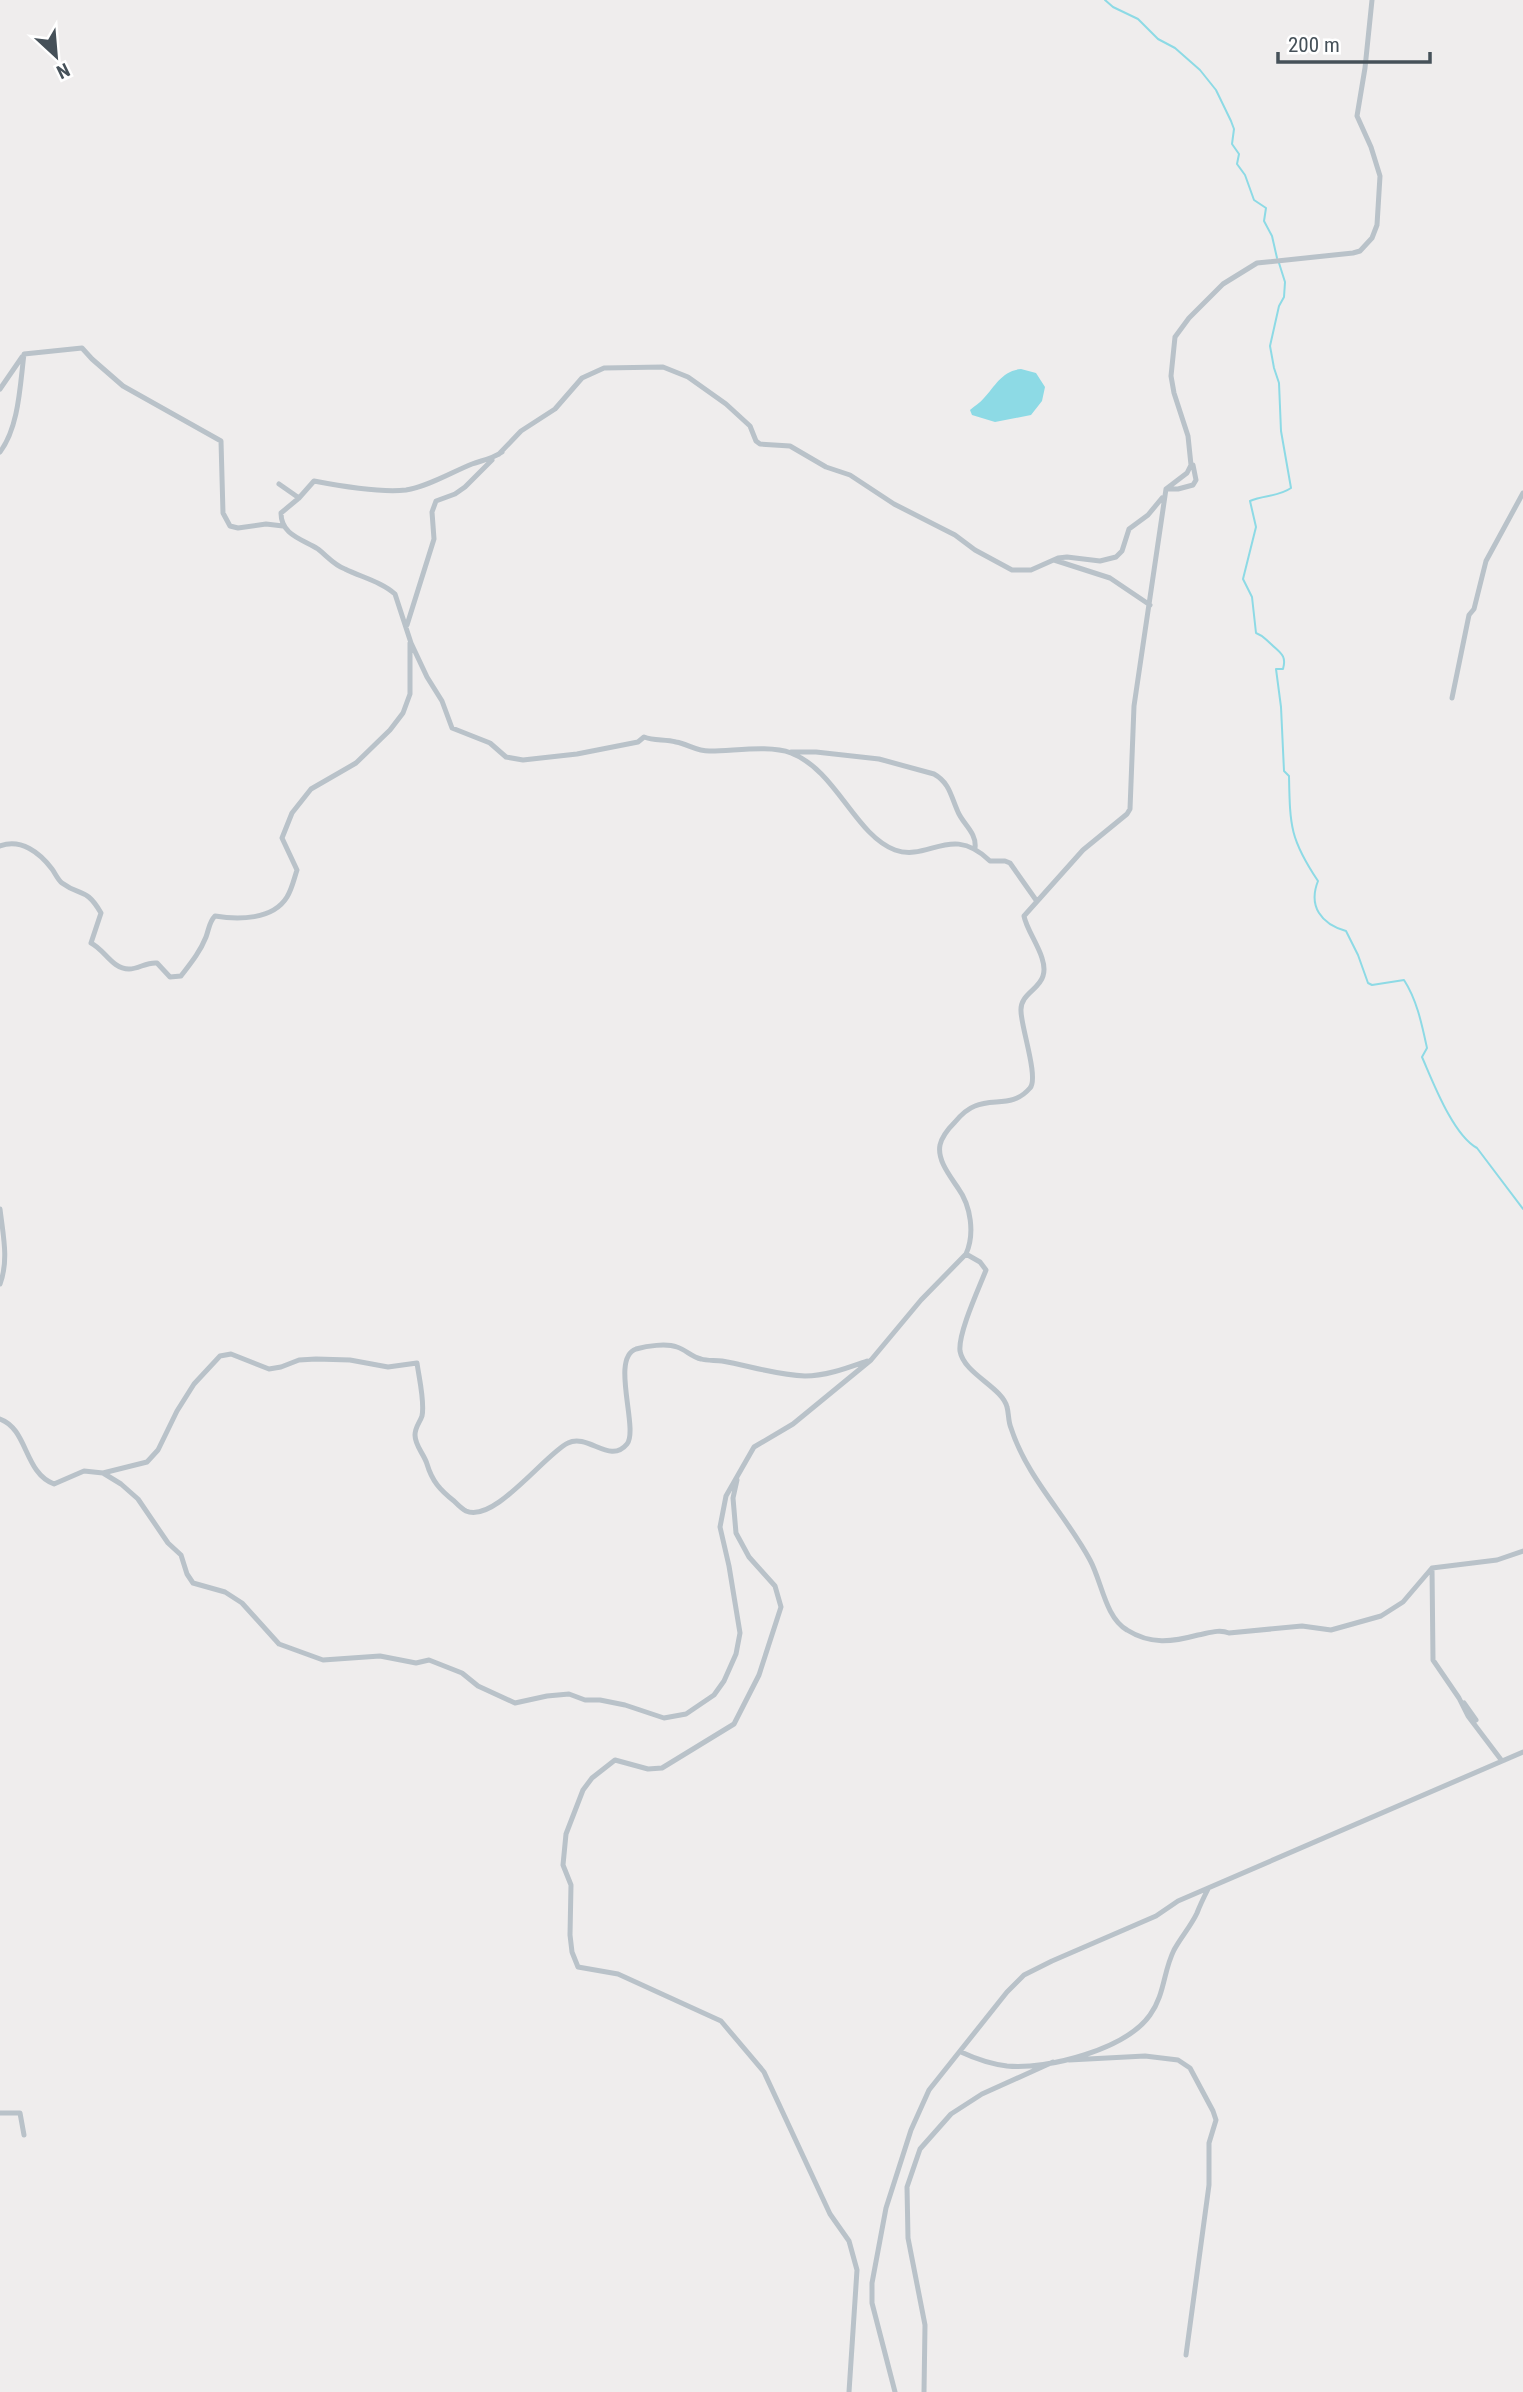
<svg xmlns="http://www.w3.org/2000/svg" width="1523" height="2392" font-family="'Roboto Condensed',sans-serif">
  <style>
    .water { fill: #8ddae5 }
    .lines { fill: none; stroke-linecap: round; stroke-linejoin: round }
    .stream { stroke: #8ddae5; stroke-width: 2 }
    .minor { stroke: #b9c2c9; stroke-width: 5 }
  </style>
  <rect width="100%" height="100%" fill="#efeded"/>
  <path class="water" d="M1021 369 1036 373 1045 387 1042 401 1031 415 995 422 972 415 970 410C974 406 980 403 984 398 996 385 1002 371 1021 369Z"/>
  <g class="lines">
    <path class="stream" d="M1105 0 1113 7 1138 19 1158 39 1175 48 1200 70 1216 90 1231 121 1234 129 1232 144 1239 154 1237 164 1245 175 1254 200 1266 208 1264 221 1272 236 1277 258
      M1279 263 1285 282 1284 297 1279 306 1270 346 1274 368 1279 383 1281 431 1291 488C1278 497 1264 495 1250 501L1256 527 1243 579 1252 597 1256 633C1264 636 1265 639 1271 644 1280 653 1287 655 1283 669H1276L1281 707 1284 771 1289 776C1290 826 1290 839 1318 881 1308 906 1321 924 1346 931L1358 955 1368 983 1372 985 1404 980C1417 1000 1422 1025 1427 1048L1422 1057C1433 1082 1453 1135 1477 1148L1523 1209"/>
    <path class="minor" d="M1372 0 1365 68 1357 116 1371 147 1380 176 1377 225 1372 238 1360 251 1353 253 1257 263 1223 284 1189 318 1175 337 1171 376 1174 393 1188 436 1191 465 1187 473 1166 489 1134 706 1130 809 1127 814 1083 850 1024 916C1027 933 1049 958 1043 976 1039 990 1020 994 1021 1011 1021 1027 1039 1078 1030 1088 1013 1108 994 1098 975 1106 967 1109 960 1116 955 1122 949 1128 942 1136 940 1145 937 1160 950 1176 958 1188 971 1206 975 1234 966 1254L980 1262 986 1270C979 1288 958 1333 960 1351 964 1374 1002 1387 1007 1407 1009 1414 1008 1421 1011 1428 1027 1478 1066 1515 1090 1560 1102 1582 1105 1617 1127 1630 1151 1645 1172 1642 1198 1635 1209 1633 1219 1629 1229 1633L1302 1626 1331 1630 1381 1616 1403 1602 1432 1568 1497 1560 1523 1551
      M0 389 22 357
      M0 452C19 427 20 385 24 354L82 348 92 359 123 386 221 441 223 513 230 526 238 528 266 524 283 526
      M502 452C492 459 483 460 472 464 452 472 427 487 406 490 379 493 340 486 314 481L299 498 281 513C281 535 302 539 318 549 327 556 334 565 345 569 361 577 382 582 395 594L411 643 427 677 442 701 452 728 490 743 506 757 523 760 577 754 638 742 644 737C654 741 665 739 676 742 688 744 698 752 711 751 734 751 770 745 791 753 836 770 855 835 895 850 929 862 951 823 990 861H1005L1010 863 1036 900
      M499 454 521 431 555 409 582 378 604 368 663 367 688 377 726 404 750 426 756 441 760 444 790 446 826 467 850 475 894 504 955 535 975 550 1012 570H1031L1058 558 1067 557 1100 561 1116 557 1122 551 1129 529 1148 515 1162 498
      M279 484 299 498
      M1166 489H1178L1193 485 1196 480 1193 465
      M1054 560 1110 578 1150 605
      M407 625 434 539 432 512 436 501 455 494 465 487 492 460
      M1452 698 1469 615 1474 609 1486 561 1523 493
      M791 752H816L879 759 934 774C950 783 951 797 958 812 963 824 977 833 975 848
      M0 846C21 838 40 853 52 869 55 873 58 880 62 883 81 897 86 887 101 913L91 943C105 950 112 969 129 969 139 969 146 962 157 963L170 977 181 976C191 963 200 952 206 937 209 929 209 922 215 916 238 920 273 920 287 897 292 889 294 879 297 870L282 838 292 813 311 789 356 763 390 730 403 713 410 694V643
      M0 1209C3 1235 9 1260 0 1284
      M0 1419C28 1429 24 1473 54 1484L84 1471 103 1473 121 1484 138 1499 168 1543 181 1555 187 1574 193 1583 225 1592 242 1603 279 1644 323 1660 380 1656 416 1663 429 1660 462 1673 478 1686 515 1703 547 1696 569 1694 585 1700H600L625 1705 664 1718 686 1714 714 1695 724 1681 736 1654 740 1633 729 1566 720 1527 726 1496 754 1447 793 1424 871 1360 921 1300 966 1254
      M103 1473 147 1462 158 1450 177 1411 194 1384 220 1356 231 1354 269 1369 281 1367 299 1360 316 1359 350 1360 388 1367 417 1363C419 1378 425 1402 422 1416 420 1422 415 1427 415 1435 415 1446 424 1454 427 1464 432 1481 440 1490 454 1501 457 1504 462 1509 466 1511 494 1524 546 1453 568 1443 588 1433 610 1465 627 1444 639 1429 610 1358 636 1349 647 1346 666 1343 677 1347 686 1350 692 1357 701 1359 707 1361 715 1360 722 1361 750 1366 777 1375 805 1376 826 1376 847 1368 867 1361
      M737 1480 733 1498 736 1533 749 1557 775 1586 781 1607 759 1675 734 1724 662 1768 648 1769 615 1760 592 1778 583 1790 566 1834 563 1865 571 1885 570 1935 572 1952 578 1967 618 1974 721 2021 764 2072 830 2214 849 2241 857 2270 849 2392
      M1432 1568 1433 1660 1459 1698 1468 1716 1502 1761
      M1464 1703 1476 1720
      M961 2052C976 2059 991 2064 1007 2066 1048 2070 1126 2049 1150 2015 1165 1994 1163 1972 1174 1950 1181 1937 1191 1926 1197 1913 1200 1905 1204 1897 1208 1889
      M1069 2060 1145 2056 1178 2060 1190 2068 1213 2111 1216 2120 1209 2143V2185L1186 2355
      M0 2113H20L24 2135
      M895 2392 872 2303V2283L886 2208 911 2130 929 2090 1007 1992 1024 1975 1052 1961 1156 1916 1178 1901 1523 1752
      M924 2392 925 2325 908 2238 907 2187 920 2149 951 2114 982 2094 1053 2062"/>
  </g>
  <g transform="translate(56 56) rotate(154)" stroke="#ffffff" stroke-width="5" paint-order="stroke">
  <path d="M0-5L12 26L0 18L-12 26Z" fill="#465159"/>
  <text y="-10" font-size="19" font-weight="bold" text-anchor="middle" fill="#465159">N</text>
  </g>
  <path d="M1278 52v10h152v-10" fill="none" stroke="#465159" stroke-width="3.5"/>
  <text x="1288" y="52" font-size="21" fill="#465159" stroke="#ffffff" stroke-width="5" paint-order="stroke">200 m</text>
</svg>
